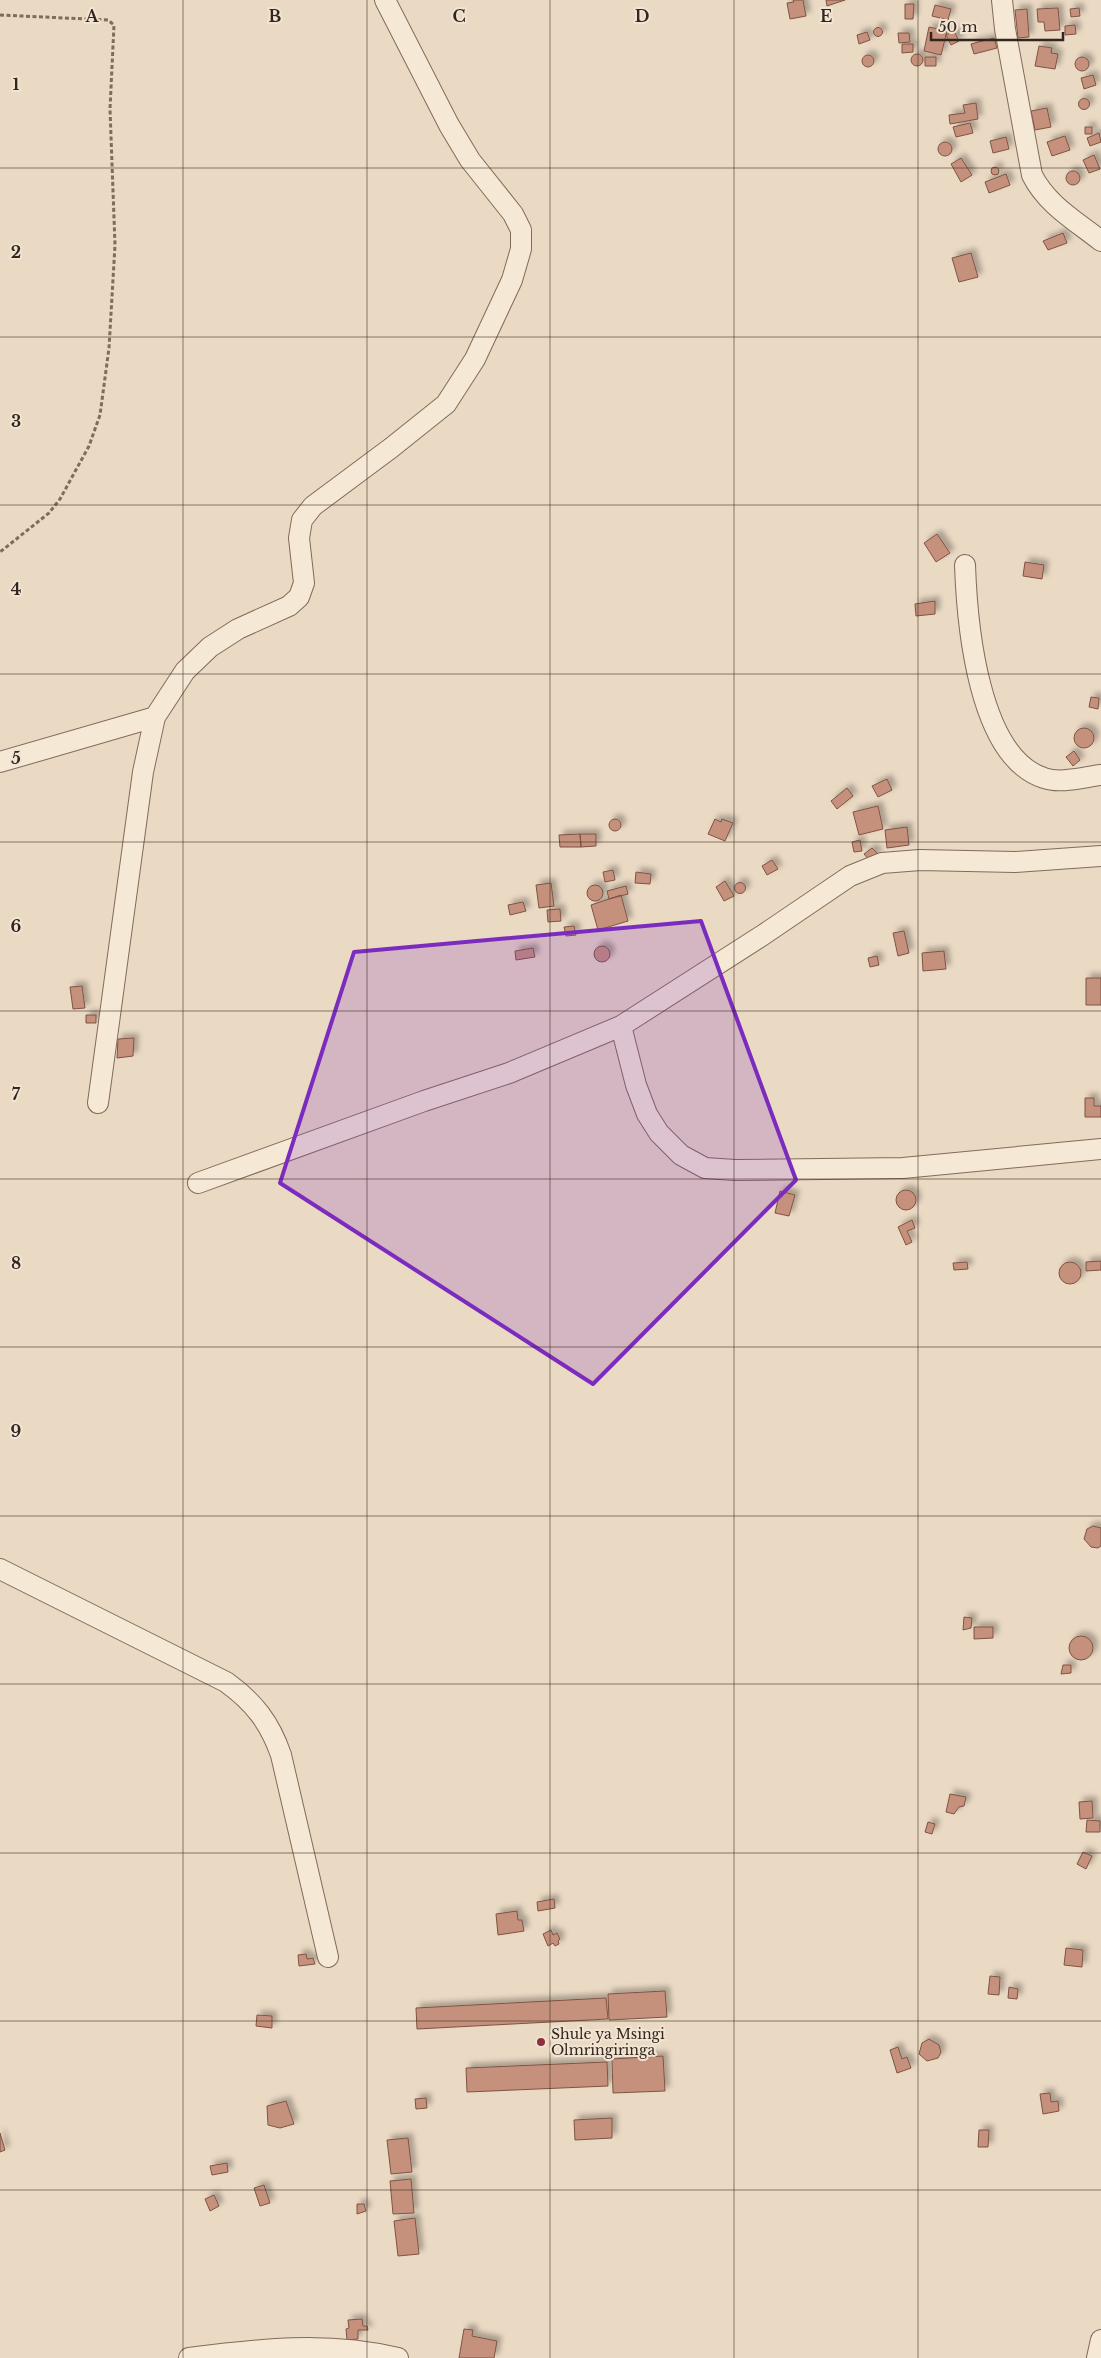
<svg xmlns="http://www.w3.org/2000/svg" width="1101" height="2358" font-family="'Libre Baskerville',serif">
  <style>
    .building { fill: #c5917c; stroke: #7f5343; filter: url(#shadow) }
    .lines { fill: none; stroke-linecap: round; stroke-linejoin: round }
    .street-casing { stroke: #826b5b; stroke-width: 22 }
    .path { stroke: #826b5b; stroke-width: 3; stroke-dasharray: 4 2.5; stroke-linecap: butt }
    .street { stroke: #f5e8d5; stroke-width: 20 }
    .marked { fill: #7b2cbf; fill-opacity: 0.2; stroke: #7b2cbf; stroke-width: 4; stroke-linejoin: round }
    .grid { fill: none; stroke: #33261e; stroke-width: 1; stroke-opacity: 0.55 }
    .poi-dot { fill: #8c313d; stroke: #f2e4d2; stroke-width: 2 }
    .labels { text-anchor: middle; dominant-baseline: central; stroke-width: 4; stroke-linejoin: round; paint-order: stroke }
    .poi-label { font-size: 14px; fill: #33261e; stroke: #f2e4d2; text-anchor: start }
    .grid-label { font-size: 16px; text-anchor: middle; font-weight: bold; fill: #33261e; stroke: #f2e4d2; stroke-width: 4; stroke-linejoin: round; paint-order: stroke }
  </style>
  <defs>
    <filter id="shadow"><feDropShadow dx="4.5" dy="-4.5" stdDeviation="2.5" flood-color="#0004"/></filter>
  </defs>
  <rect width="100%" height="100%" fill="#ead9c3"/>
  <path class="building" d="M793 0H803L806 16 790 19 787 3 794 2Z
    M826 0H845L827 6Z
    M905 4H914L913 19H905Z
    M935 5 951 9 948 20 932 16Z
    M1058 8 1060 30 1045 31 1044 22H1038L1037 9Z
    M1079 8 1080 16 1071 17 1070 9Z
    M1027 9 1029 37 1018 38 1015 10Z
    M1075 25 1076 34 1065 35V26Z
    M929 27 947 31 941 55 924 51Z
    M873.5 32a4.5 4.5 0 1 1 9 0a4.5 4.5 0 1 1-9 0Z
    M954 31 959 41 951 45 946 35Z
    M867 32 870 40 859 44 857 35Z
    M898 33H909L910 42 899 43Z
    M994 38 997 48 974 54 971 44Z
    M902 44H913V52L902 53Z
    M1039 46 1052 48 1051 53 1058 54 1055 69 1035 66Z
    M911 60a6 6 0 1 1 12 0a6 6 0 1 1-12 0Z
    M862 61a6 6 0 1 1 12 0a6 6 0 1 1-12 0Z
    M925 57H936V66H925Z
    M1075 64a7 7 0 1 1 14 0a7 7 0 1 1-14 0Z
    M1093 75 1096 85 1084 89 1081 78Z
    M1078.5 104a5.5 5.5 0 1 1 11 0a5.5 5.5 0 1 1-11 0Z
    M976 103 978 119 950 124 949 115 965 113 963 105Z
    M1047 108 1051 127 1035 130 1031 111Z
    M970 123 973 133 956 137 953 127Z
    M1085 127H1092V134H1085Z
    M1099 133 1101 142 1090 146 1087 138Z
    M1065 136 1070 150 1052 156 1047 142Z
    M1006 137 1009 149 993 153 990 141Z
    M938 149a7 7 0 1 1 14 0a7 7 0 1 1-14 0Z
    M1094 155 1100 169 1089 173 1083 160Z
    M961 158 972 175 961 182 951 164Z
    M991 171a4 4 0 1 1 8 0a4 4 0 1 1-8 0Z
    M1066 178a7 7 0 1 1 14 0a7 7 0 1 1-14 0Z
    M1006 174 1010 185 989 193 985 182Z
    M1063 233 1067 243 1048 250 1043 241Z
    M971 253 978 277 959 282 952 258Z
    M937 534 950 553 936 562 924 543Z
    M1025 562 1044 565 1042 579 1023 576Z
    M935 601V614L916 616 915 604Z
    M1091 697 1099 698 1098 709 1089 707Z
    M1074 738a10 10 0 1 1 20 0a10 10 0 1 1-20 0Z
    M1074 751 1080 760 1073 766 1066 757Z
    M887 779 892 790 878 797 872 786Z
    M847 788 853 796 837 809 831 801Z
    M878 806 883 829 859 835 853 812Z
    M715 819 721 822 722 819 733 823 725 841 708 834Z
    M609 825a6 6 0 1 1 12 0a6 6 0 1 1-12 0Z
    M907 827 909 845 887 848 885 830Z
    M580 834H596V846L581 847Z
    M580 834 581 847H560L559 835Z
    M860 840 862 851 854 852 852 842Z
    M872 848 878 854 870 861 864 854Z
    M772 860 778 869 767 875 762 866Z
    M613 870 615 880 605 882 603 872Z
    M636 872 651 874 650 884 635 883Z
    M725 881 734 896 724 901 716 887Z
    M734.5 888a5.5 5.5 0 1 1 11 0a5.5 5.5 0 1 1-11 0Z
    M551 883 554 906 539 908 536 885Z
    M587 893a8 8 0 1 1 16 0a8 8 0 1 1-16 0Z
    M626 886 628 894 609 899 607 891Z
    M621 895 628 921 598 930 591 905Z
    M523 902 526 911 510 915 508 905Z
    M560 909 561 921 548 922 547 910Z
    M574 926 576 935 566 936 564 927Z
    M904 931 909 953 898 956 893 933Z
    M594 954a8 8 0 1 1 16 0a8 8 0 1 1-16 0Z
    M533 948 535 957 516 960 515 951Z
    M944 951 946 969 923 971 922 953Z
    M877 956 879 965 870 967 868 958Z
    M1086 978H1101V1005H1086Z
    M82 986 85 1008 73 1009 70 987Z
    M86 1015H96V1023H86Z
    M134 1038 133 1056 117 1058 118 1039Z
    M1085 1098H1094V1106H1101V1117H1085Z
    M896 1200a10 10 0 1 1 20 0a10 10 0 1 1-20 0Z
    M780 1191 795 1195 789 1216 775 1213Z
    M912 1220 915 1228 907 1231 912 1242 906 1245 898 1227Z
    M1101 1261V1270L1086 1271V1262Z
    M967 1262 968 1269 954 1270 953 1263Z
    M1059 1273a11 11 0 1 1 22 0a11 11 0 1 1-22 0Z
    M1093 1526 1101 1528V1546L1098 1548 1091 1547 1084 1539 1087 1529Z
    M964 1617 972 1618 971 1628 963 1630Z
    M974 1627H993V1638L974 1639Z
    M1069 1648a12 12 0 1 1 24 0a12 12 0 1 1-24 0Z
    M1063 1665H1071V1673L1061 1674Z
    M950 1794 966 1797 964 1806 959 1807 954 1814 946 1812Z
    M1092 1801 1093 1818 1080 1819 1079 1802Z
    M1087 1820 1100 1821V1832H1086Z
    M928 1822 935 1824 932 1834 925 1832Z
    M1083 1852 1092 1856 1086 1869 1077 1864Z
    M554 1899 555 1908 538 1911 537 1902Z
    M517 1911 518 1920H522L524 1931 498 1935 496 1914Z
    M551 1930 553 1935 557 1933 560 1939 558 1941 559 1944 555 1946 553 1943 548 1946 543 1934Z
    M1066 1948 1083 1950 1082 1967 1064 1965Z
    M306 1954 307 1959 313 1958 315 1964 299 1966 298 1955Z
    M990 1976 1000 1977 999 1995 988 1994Z
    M1009 1987 1018 1989 1017 1999 1008 1998Z
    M665 1991 667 2017 609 2020 608 1994Z
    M606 1998 608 2019 417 2029 416 2008Z
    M257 2015 272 2016V2028L256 2026Z
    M929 2039 939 2045 941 2052 938 2058 927 2061 919 2054 922 2043Z
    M898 2047 902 2059 907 2057 911 2068 897 2073 890 2050Z
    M663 2056 665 2091 613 2093 612 2059Z
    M607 2062 608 2086 467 2092 466 2068Z
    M1050 2093 1051 2102 1058 2101 1059 2111 1043 2114 1040 2094Z
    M426 2098 427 2108 416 2109 415 2099Z
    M286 2101 294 2124 280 2128 268 2125 267 2106Z
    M612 2118V2138L575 2140 574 2120Z
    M979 2130H989L988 2147H978Z
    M0 2133 5 2150 0 2152Z
    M408 2138 412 2172 391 2174 387 2140Z
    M227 2163 228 2172 212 2175 210 2166Z
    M411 2179 414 2213 393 2214 390 2181Z
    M264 2185 270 2203 260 2206 254 2188Z
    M214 2195 219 2206 210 2211 205 2199Z
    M357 2204H364L366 2211 357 2214Z
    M415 2218 419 2254 398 2256 394 2221Z
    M362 2319 363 2326H367L368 2330H358V2339L347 2340 346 2329 349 2328 348 2320Z
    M464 2329 473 2330 472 2336 497 2341 494 2358H459Z"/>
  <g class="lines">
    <g class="street-casing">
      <path id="street" d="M1002 0 1005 29 1032 175C1047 205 1076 221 1101 241
        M965 565C967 623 978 757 1044 778 1060 784 1084 777 1101 775
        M0 762 155 717
        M621 1026 636 1085 647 1114 659 1133 681 1155 705 1168 735 1170 903 1168 1101 1149
        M98 1103 143 772 155 717 185 671 210 647 238 629 289 606 299 597 304 583 299 538 302 520 313 506 391 448 446 404 475 359 512 280 521 249V230L513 214 470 160 449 125 385 0
        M198 1183 424 1101 509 1073 621 1026 763 935 850 876 882 863 920 860 1015 862 1101 856
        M0 1569 226 1682C254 1702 270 1723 281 1755L328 1957
        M189 2358C261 2349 326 2341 398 2358
        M1097 2358 1101 2340"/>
    </g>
    <path class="path" d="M0 15 108 20 114 25 110 109 115 245 109 348 100 415 89 446 60 499 49 513 0 552"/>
    <use href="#street" class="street"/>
  </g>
  <path class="marked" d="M701 921 796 1180 593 1384 280 1183 354 952Z"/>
  <path class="grid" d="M183 0V2358M367 0V2358M550 0V2358M734 0V2358M918 0V2358M0 168H1101M0 337H1101M0 505H1101M0 674H1101M0 842H1101M0 1011H1101M0 1179H1101M0 1347H1101M0 1516H1101M0 1684H1101M0 1853H1101M0 2021H1101M0 2190H1101"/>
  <circle class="poi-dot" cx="541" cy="2042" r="5"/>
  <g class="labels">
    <g class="poi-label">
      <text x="551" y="2034">Shule ya Msingi<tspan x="551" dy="16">Olmringiringa</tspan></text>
    </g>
  </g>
  <g class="grid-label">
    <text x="92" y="22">A</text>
    <text x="275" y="22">B</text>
    <text x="459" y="22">C</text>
    <text x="642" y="22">D</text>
    <text x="826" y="22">E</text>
    <text x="16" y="90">1</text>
    <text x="16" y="258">2</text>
    <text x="16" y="427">3</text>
    <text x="16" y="595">4</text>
    <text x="16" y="764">5</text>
    <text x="16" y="932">6</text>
    <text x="16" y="1100">7</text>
    <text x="16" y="1269">8</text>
    <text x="16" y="1437">9</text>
  </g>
  <path d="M931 32v8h132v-8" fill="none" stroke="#33261e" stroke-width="2.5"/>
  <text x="938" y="32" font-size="15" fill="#33261e" stroke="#f2e4d2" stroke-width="4" paint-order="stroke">50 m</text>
</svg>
